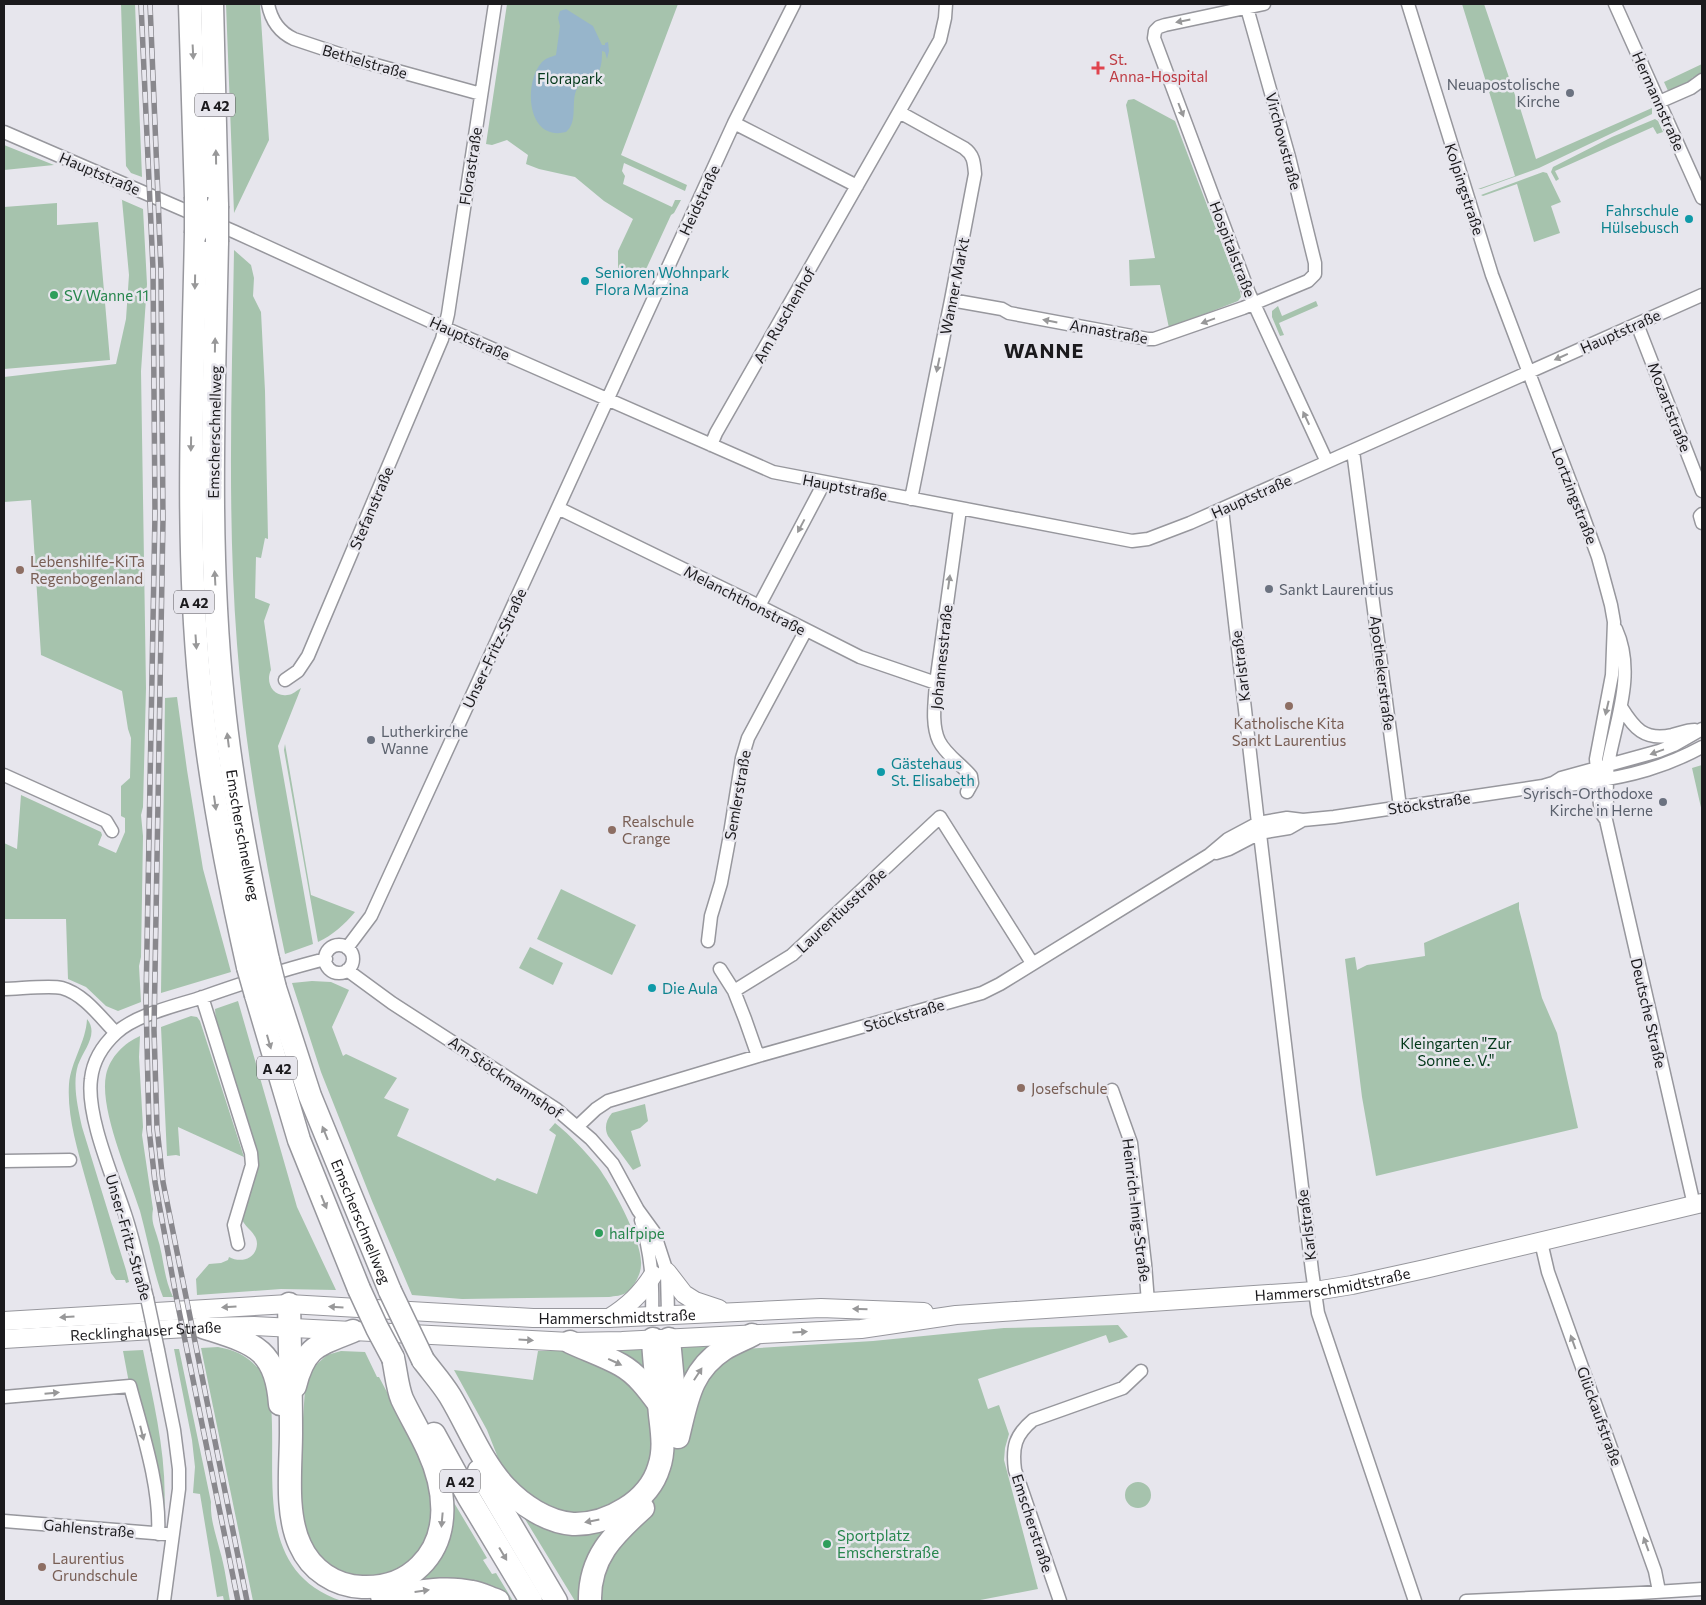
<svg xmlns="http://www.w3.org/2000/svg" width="1706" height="1605" font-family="Commissioner,sans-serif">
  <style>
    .green { fill: #a6c3ad }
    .water { fill: #97b5cb }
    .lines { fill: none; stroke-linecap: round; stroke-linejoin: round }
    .street-casing { stroke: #97979d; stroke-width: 15 }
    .secondary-casing { stroke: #97979d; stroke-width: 20 }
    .highway-casing { stroke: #97979d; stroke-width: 25 }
    .street { stroke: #fff; stroke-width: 12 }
    .secondary { stroke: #fff; stroke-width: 18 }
    .highway { stroke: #fff; stroke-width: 22 }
    .rail-casing { stroke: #89888d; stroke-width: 5.5 }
    .rail { stroke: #e7e6ed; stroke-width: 4; stroke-dasharray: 11; stroke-linecap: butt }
    .street-bridge-casing { stroke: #97979d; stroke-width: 15; stroke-linecap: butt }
    .highway-bridge-casing { stroke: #97979d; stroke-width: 25; stroke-linecap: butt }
    .street-bridge { stroke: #fff; stroke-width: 12 }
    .highway-bridge { stroke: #fff; stroke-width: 22 }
    .oneway { fill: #989899 }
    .health-dot { fill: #e0444e; stroke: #e7e6ed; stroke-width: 2 }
    .worship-dot { fill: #6b7280; stroke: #e7e6ed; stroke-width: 2 }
    .culture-dot { fill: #0f9aa8; stroke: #e7e6ed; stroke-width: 2 }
    .leisure-dot { fill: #2e9e5b; stroke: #e7e6ed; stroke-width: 2 }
    .education-dot { fill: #8d6e63; stroke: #e7e6ed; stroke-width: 2 }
    .labels { text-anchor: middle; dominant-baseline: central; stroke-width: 5; stroke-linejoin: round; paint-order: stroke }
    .shield { fill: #e7e6ed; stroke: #58575b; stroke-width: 1 }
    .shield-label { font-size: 14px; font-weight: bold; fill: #1b1a1d }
    .health-label { font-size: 15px; fill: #be3a42; stroke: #e7e6ed; text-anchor: start }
    .street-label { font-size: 15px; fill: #1b1a1d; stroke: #e7e6ed }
    .park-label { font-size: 15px; fill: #03381a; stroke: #e7e6ed }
    .worship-label { font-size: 15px; fill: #5b616d; stroke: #e7e6ed; text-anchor: end }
    .culture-label { font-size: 15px; fill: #0d838f; stroke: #e7e6ed; text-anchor: start }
    .leisure-label { font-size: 15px; fill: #27864d; stroke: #e7e6ed; text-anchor: start }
    .education-label { font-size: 15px; fill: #785e54; stroke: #e7e6ed; text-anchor: start }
    .district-label { font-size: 20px; font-weight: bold; letter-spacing: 1px; fill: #1b1a1d; stroke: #e7e6ed }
  </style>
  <rect width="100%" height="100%" fill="#e7e6ed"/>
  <path class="green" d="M121 4H135L142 177 131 173 126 166Z
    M226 4H260L269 140 234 213Z
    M507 4H678L621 155 687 185 685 191 624 163 622 171 625 176 623 184 672 207 675 200H681L674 213 671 215 642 278 635 279 618 273V251L633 219 604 201 575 177 539 169 526 164 528 155 507 140 492 145 486 144Z
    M1462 4H1484L1516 98H1517L1536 159 1652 108V114L1539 168 1481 189H1478L1515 176Z
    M1702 64V73L1692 78 1690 83 1669 93 1664 82Z
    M1134 99 1175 121 1240 292 1241 297 1238 301 1169 328 1160 285 1130 286 1129 260 1155 258 1126 105 1128 100Z
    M1655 119 1658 121 1663 132 1657 134 1653 127 1555 171 1559 179 1556 181 1551 172 1553 167 1612 137Z
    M4 145 54 165 4 170Z
    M1543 172 1547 173 1561 202 1551 206 1560 233 1534 242 1517 184 1483 196 1481 195Z
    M120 199 143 209 147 284 141 371 146 688 143 807 141 815 143 836 141 957 139 966 141 1002 118 1011 106 1006 86 987 68 979 66 919H5L4 843 17 849 21 795 101 832 102 835 98 845 116 853 125 832V818L121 816V786L130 778 131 738 128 729 122 691 41 655 31 500 4 502V377L116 364 126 319 129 275 122 200Z
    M57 203V225L98 222 110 360 4 369V207Z
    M234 250 251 265 254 278 253 296 261 312 265 391 268 539 265 538 261 558 256 557 255 598 270 604 264 621 271 670C265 682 273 697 287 695 293 695 297 690 301 688L278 746 313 944 285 954C263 852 245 749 237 644 227 513 232 381 234 250Z
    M1316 301 1318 306 1279 323 1284 335 1280 336 1272 317V311L1278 306 1282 316Z
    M177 697 187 770 203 869 231 972 161 993 165 698Z
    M285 744 311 895 355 912C344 925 333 935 318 942L284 750Z
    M1702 765V812L1692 768Z
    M561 889 636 925 612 975 537 939Z
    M1519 902V909L1542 998 1557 1033 1578 1128 1376 1176 1362 1097 1345 959 1355 957 1357 970 1367 965 1425 956 1424 943Z
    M530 947 563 963 553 985 519 968Z
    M312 981 331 982 349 990 332 1027 343 1056 346 1054 397 1078 384 1098 409 1109 397 1136 495 1181 497 1178 537 1194 556 1135 549 1130 555 1123C571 1136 585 1151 598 1167 612 1186 643 1242 641 1265 641 1274 634 1287 627 1292 623 1296 614 1296 609 1297L462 1299 412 1295 372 1201 321 1072 292 983Z
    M238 1001 297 1207 336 1290 281 1289 197 1295 196 1279 209 1264 221 1263 228 1260 229 1257C240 1263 256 1260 257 1244 257 1232 244 1228 241 1217L251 1133 216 1022 215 1009Z
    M191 1016 197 1017 200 1021 244 1157 178 1127 180 1156 176 1155 167 1156 161 1027Z
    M87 1019C99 1034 84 1049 78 1065 72 1084 78 1108 82 1127L126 1270 129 1282 126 1283 125 1280H116L111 1273C103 1241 94 1209 85 1177 77 1147 67 1116 69 1084 71 1061 86 1042 87 1019Z
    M140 1036 139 1057 143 1127 142 1135 153 1209C151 1221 154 1226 157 1236 164 1256 163 1277 173 1297H163L160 1289C152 1264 147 1237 140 1211 129 1176 99 1109 106 1075 110 1057 124 1043 140 1036Z
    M645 1104 648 1121 640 1128 631 1131 641 1166 633 1170 608 1136C604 1128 606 1120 612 1113Z
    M1118 1325 1128 1337 1109 1343 1106 1335 978 1379 988 1409 999 1405 1009 1434 1005 1448 1004 1460 1038 1589 975 1601H575L517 1506 487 1430 454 1370 533 1380 538 1351H606L725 1344 743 1349 873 1341 1004 1328Z
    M218 1347C234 1350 246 1355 257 1367L260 1365C264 1378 270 1392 271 1405 277 1478 253 1571 342 1601H253L201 1348Z
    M174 1349H179L211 1502C210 1519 216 1535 220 1551 225 1568 227 1585 230 1601H224L223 1596 217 1597 200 1494 193 1493 195 1467 192 1440Z
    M143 1350C154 1405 168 1459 164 1515L129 1383 123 1351Z
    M341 1351 365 1352 377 1377H379L417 1449 425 1469 434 1508 425 1545 408 1565 379 1578 344 1575 316 1555 302 1526 299 1477 305 1389 313 1362 317 1364 327 1355Z
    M1125 1495a13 13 0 1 1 26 0a13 13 0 1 1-26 0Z
    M447 1491 487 1558 483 1560 492 1574 496 1573 513 1601H510L498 1595 406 1583Z"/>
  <path class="water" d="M566 9 593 26 602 45H605V43L608 42 609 51 607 59 605 52 602 51C602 57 602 65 599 71 593 81 580 79 576 91 571 104 578 122 566 132 527 142 523 83 542 62 546 58 551 57 556 55L560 26 558 18 560 11Z"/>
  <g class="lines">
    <g class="street-casing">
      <path id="street" d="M268 4C271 20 279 32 294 39L354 59 481 94
        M1264 4 1165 25 1159 27 1155 31 1154 38 1249 293 1327 462
        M1408 4 1492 275 1582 513 1598 557 1611 605 1614 622 1612 675 1596 759 1600 805 1602 814 1606 820 1694 1205
        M1615 4 1702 198
        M1659 102 1691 88 1702 80
        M899 112 964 148C974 155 974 163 975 174L951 300 911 499
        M734 123 857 186
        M4 132 235 232 445 328 773 472 1132 541 1148 539 1190 523 1702 295
        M951 300 1002 309 1009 313 1148 339H1154L1243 308 1308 281 1315 274V263L1289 157 1247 8
        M1637 324 1702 491
        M711 445 716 433 940 40 945 18 946 4
        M1353 451 1400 807
        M558 508 759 606 860 657 936 683
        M960 509 936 683C935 701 931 724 939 741 946 755 961 764 971 776L972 783 967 792
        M1222 509 1258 823
        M1702 514 1700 516 1702 523
        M759 606 824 483
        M285 680 298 671 308 656 442 339 448 314 495 4
        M1621 707C1634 728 1644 741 1672 735 1680 733 1687 730 1695 730
        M4 775 106 821 112 831
        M1558 784C1568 786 1579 784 1589 782 1631 776 1665 767 1702 747
        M1607 811C1607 796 1606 779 1608 764 1616 720 1636 673 1616 629
        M1260 834 1312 1271 1318 1313 1415 1601
        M1216 853 1229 849 1254 836 1265 832 1289 828 1303 820
        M708 941 711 916 721 883 729 840 742 758 748 738 806 630
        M325 959a14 14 0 1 1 28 0a14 14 0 1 1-28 0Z
        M347 948 371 916 734 123 794 4
        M720 969 734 991 745 1019 758 1056
        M347 970 392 1003 556 1109 591 1139 613 1164 638 1210 654 1232 667 1272 668 1315
        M4 989C18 989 50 985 62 988 84 994 101 1018 116 1033
        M734 991 792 955 940 817 1032 963
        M202 997 251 1153 252 1165 234 1225 238 1244
        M1112 1090 1131 1143 1145 1264 1148 1302
        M578 1126 596 1109 608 1101 758 1056 982 993 1000 984 1209 855 1228 839 1258 823 1287 818 1303 820 1334 817 1543 786 1553 783 1561 778 1659 751 1674 745 1702 729
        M4 1161 70 1160
        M641 1220C651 1254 653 1280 652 1316
        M1541 1242 1548 1272 1655 1571 1659 1591
        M147 1298C140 1270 134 1241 125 1214 113 1177 86 1116 91 1079 93 1061 103 1045 116 1033 137 1014 176 1006 203 997 243 983 284 969 326 959
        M158 1350 174 1430 179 1469V1489L164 1601
        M4 1397 130 1386C142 1431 161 1488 158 1534
        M4 1521 166 1534
        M1060 1601 1015 1470C1012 1447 1015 1435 1033 1420L1123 1388 1141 1371
        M1466 1601 1640 1593 1702 1589"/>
    </g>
    <g class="secondary-casing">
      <g id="secondary">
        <path d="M667 1272 684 1294 695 1301 719 1309"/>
        <path d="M609 1318C628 1306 641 1294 653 1275"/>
        <path id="s1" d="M4 1321 289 1304 533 1318H609L821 1308 924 1312"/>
        <path id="s2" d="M4 1339 203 1327 254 1326 570 1342 622 1341 861 1329 956 1315 1315 1291 1352 1285 1425 1269 1702 1203"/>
      </g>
    </g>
    <g class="highway-casing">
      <g id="highway">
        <path d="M190 4 196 197"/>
        <path d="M212 4 217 206"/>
        <path d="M196 233C193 384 185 536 200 687 209 781 227 874 248 967"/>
        <path id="s3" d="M217 242C214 394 207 548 223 699 232 787 249 874 268 960"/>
        <path id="s4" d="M275 988 310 1096 390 1291"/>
        <path d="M256 995 299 1140 359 1289"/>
        <path d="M289 1304C290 1347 291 1390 291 1433 291 1467 285 1513 300 1545 311 1570 335 1586 362 1587 384 1588 404 1582 420 1566 452 1535 445 1487 428 1450 420 1432 410 1416 402 1399 397 1387 396 1371 393 1358"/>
        <path d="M203 1327C252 1343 276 1347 280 1404"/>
        <path d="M669 1339 676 1415"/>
        <path d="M570 1342C587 1350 605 1356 621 1365 637 1374 648 1389 659 1404"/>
        <path d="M423 1360C432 1372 442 1383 450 1396 468 1426 481 1461 505 1487 522 1505 547 1522 573 1524 608 1525 649 1501 659 1467 665 1450 662 1432 660 1415 658 1389 654 1365 653 1339"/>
        <path d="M295 1386C305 1346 318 1345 353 1331"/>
        <path d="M434 1434 468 1496 531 1601"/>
        <path d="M678 1437C687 1401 690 1371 724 1349 732 1344 742 1340 752 1335"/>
        <path d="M479 1471 556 1601"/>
        <path d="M382 1596C411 1594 442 1585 472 1592 480 1593 489 1598 498 1601"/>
        <path d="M590 1601C589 1558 613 1535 643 1508"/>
      </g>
    </g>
    <use href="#street" class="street"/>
    <use href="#secondary" class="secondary"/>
    <use href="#highway" class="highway"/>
    <g class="rail-casing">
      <path id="rail" d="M141 4 153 269 155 513 146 1000 149 1129 155 1182 176 1296 238 1601
        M150 4 161 270 163 519 154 1030 157 1128 163 1182 247 1601"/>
    </g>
    <use href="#rail" class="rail"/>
    <g class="street-bridge-casing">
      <path id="street-bridge" d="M147 1298 158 1350"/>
    </g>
    <g class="highway-bridge-casing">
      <path id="highway-bridge" d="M196 233V197
        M217 242V206
        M268 960 275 988
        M248 967 256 995
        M359 1289 377 1328 393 1358
        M390 1291 423 1360"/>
    </g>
    <use href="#street-bridge" class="street-bridge"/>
    <use href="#highway-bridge" class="highway-bridge"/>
  </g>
  <defs><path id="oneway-solid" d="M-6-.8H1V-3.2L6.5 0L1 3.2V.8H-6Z" transform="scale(1.25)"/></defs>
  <g class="oneway">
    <use href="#oneway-solid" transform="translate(1183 21) rotate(169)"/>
    <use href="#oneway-solid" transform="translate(193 52) rotate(87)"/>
    <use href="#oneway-solid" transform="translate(1181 110) rotate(69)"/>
    <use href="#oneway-solid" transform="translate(216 157) rotate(-91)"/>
    <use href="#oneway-solid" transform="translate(195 282) rotate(91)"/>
    <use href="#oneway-solid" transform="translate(1050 321) rotate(-169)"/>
    <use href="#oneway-solid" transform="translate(1208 321) rotate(160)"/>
    <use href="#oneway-solid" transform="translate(215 345) rotate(-89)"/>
    <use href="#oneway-solid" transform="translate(1561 357) rotate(156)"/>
    <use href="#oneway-solid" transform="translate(938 365) rotate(102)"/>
    <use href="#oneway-solid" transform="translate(1306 418) rotate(-115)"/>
    <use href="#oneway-solid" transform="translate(191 444) rotate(91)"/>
    <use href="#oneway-solid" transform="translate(801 526) rotate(118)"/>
    <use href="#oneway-solid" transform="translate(215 578) rotate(-93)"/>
    <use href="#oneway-solid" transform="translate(949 582) rotate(-82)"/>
    <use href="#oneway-solid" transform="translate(196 642) rotate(86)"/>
    <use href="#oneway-solid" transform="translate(1607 708) rotate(103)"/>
    <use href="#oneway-solid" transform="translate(228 740) rotate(-97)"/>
    <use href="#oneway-solid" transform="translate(1657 752) rotate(160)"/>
    <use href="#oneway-solid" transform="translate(215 803) rotate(82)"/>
    <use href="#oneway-solid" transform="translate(269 1042) rotate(74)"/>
    <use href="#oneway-solid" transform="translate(325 1133) rotate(-112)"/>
    <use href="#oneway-solid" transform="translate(324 1202) rotate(68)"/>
    <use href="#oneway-solid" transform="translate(229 1307) rotate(176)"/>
    <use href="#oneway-solid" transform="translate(336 1307) rotate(-177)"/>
    <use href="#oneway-solid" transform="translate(860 1309) rotate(-178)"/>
    <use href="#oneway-solid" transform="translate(67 1317) rotate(176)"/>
    <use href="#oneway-solid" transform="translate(800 1332) rotate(-3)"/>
    <use href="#oneway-solid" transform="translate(526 1340) rotate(3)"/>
    <use href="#oneway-solid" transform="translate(1573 1342) rotate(-110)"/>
    <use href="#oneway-solid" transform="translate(615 1362) rotate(25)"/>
    <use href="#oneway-solid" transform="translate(698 1374) rotate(-57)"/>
    <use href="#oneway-solid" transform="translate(52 1393) rotate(-5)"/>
    <use href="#oneway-solid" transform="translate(142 1433) rotate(76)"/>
    <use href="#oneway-solid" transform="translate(442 1520) rotate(95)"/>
    <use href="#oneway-solid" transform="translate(592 1521) rotate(169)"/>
    <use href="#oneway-solid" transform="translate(1646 1544) rotate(-110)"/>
    <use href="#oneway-solid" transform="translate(503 1554) rotate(59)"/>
    <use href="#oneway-solid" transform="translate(422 1591) rotate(-8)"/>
  </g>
  <path class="health-dot" d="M1095.5 60.5h5v5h5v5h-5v5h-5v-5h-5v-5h5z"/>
  <g class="worship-dot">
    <circle cx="1570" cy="93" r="5"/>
    <circle cx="1269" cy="589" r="5"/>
    <circle cx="371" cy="740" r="5"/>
    <circle cx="1663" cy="802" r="5"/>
  </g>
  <g class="culture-dot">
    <circle cx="1689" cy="219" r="5"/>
    <circle cx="585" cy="281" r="5"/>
    <circle cx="881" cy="772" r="5"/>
    <circle cx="652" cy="988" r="5"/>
  </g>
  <g class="leisure-dot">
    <circle cx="54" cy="295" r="5"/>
    <circle cx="599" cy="1233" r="5"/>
    <circle cx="827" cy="1544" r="5"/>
  </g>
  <g class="education-dot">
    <circle cx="20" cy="570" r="5"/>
    <circle cx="1289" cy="706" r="5"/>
    <circle cx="612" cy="830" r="5"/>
    <circle cx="1021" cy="1088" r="5"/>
    <circle cx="42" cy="1567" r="5"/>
  </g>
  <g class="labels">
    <g class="shield">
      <rect x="195" y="93.5" width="40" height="23" rx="4"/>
      <rect x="174" y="590.5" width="40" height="23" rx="4"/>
      <rect x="257" y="1056.5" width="40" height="23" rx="4"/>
      <rect x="440" y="1469.5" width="40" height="23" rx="4"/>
    </g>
    <g class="shield-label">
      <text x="215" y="105">A 42</text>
      <text x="194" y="602">A 42</text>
      <text x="277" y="1068">A 42</text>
      <text x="460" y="1481">A 42</text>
    </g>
    <g class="health-label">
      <text x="1109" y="59">St.<tspan x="1109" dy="17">Anna-Hospital</tspan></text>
    </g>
    <g class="street-label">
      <text transform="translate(365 61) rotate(16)">Bethelstraße</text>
      <text transform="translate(1659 101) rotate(66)">Hermannstraße</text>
      <text transform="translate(1284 141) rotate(75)">Virchowstraße</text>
      <text transform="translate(470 166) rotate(-81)">Florastraße</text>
      <text transform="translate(100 173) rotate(23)">Hauptstraße</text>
      <text transform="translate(1465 189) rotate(72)">Kolpingstraße</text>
      <text transform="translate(699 200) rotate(-65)">Heidstraße</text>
      <text transform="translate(1233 249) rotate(69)">Hospitalstraße</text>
      <text transform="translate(954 286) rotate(-79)">Wanner Markt</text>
      <text transform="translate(784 315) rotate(-60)">Am Ruschenhof</text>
      <text transform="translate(1109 331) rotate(10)">Annastraße</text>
      <text transform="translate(1620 331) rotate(-24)">Hauptstraße</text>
      <text transform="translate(470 338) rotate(24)">Hauptstraße</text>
      <text transform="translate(1670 407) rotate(69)">Mozartstraße</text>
      <text transform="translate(214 432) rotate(-89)">Emscherschnellweg</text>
      <text transform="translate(845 487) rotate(11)">Hauptstraße</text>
      <text transform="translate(1251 496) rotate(-24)">Hauptstraße</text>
      <text transform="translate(1575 496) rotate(69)">Lortzingstraße</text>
      <text transform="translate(371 508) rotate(-67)">Stefanstraße</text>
      <text transform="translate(745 600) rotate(27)">Melanchthonstraße</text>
      <text transform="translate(494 648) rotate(-65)">Unser-Fritz-Straße</text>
      <text transform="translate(941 657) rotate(-84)">Johannesstraße</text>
      <text transform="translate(1240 666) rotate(-97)">Karlstraße</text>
      <text transform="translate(1383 673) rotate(83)">Apothekerstraße</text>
      <text transform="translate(737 795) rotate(-80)">Semlerstraße</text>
      <text transform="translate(1429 803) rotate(-8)">Stöckstraße</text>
      <text stroke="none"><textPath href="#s3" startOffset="595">Emscherschnellweg</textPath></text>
      <text transform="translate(841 910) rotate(-43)">Laurentiusstraße</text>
      <text transform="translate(1649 1013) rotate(77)">Deutsche Straße</text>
      <text transform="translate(904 1015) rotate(-16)">Stöckstraße</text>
      <text transform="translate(506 1077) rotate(34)">Am Stöckmannshof</text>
      <text transform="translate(1137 1210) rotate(83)">Heinrich-Imig-Straße</text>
      <text stroke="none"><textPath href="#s4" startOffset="249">Emscherschnellweg</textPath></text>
      <text transform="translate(1306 1225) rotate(-97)">Karlstraße</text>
      <text transform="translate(129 1237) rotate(74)">Unser-Fritz-Straße</text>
      <text stroke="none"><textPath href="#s2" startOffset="1332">Hammerschmidtstraße</textPath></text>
      <text stroke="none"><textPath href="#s1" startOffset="614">Hammerschmidtstraße</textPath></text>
      <text stroke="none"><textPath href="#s2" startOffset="142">Recklinghauser Straße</textPath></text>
      <text transform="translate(1600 1416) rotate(70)">Glückaufstraße</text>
      <text transform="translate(1033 1523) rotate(72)">Emscherstraße</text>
      <text transform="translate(89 1528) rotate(5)">Gahlenstraße</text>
    </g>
    <g class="park-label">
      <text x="570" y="78">Florapark</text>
      <text x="1456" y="1043">Kleingarten "Zur<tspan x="1456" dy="17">Sonne e. V."</tspan></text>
    </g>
    <g class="worship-label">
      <text x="1560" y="84">Neuapostolische<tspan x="1560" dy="17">Kirche</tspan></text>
      <text x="1279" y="589" text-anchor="start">Sankt Laurentius</text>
      <text x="381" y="731" text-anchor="start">Lutherkirche<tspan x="381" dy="17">Wanne</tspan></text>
      <text x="1653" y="793">Syrisch-Orthodoxe<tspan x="1653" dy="17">Kirche in Herne</tspan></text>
    </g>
    <g class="culture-label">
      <text x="1679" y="210" text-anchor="end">Fahrschule<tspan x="1679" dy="17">Hülsebusch</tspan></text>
      <text x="595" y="272">Senioren Wohnpark<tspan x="595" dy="17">Flora Marzina</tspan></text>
      <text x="891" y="763">Gästehaus<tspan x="891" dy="17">St. Elisabeth</tspan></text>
      <text x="662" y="988">Die Aula</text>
    </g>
    <g class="leisure-label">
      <text x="64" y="295">SV Wanne 11</text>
      <text x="609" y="1233">halfpipe</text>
      <text x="837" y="1535">Sportplatz<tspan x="837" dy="17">Emscherstraße</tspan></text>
    </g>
    <g class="education-label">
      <text x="30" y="561">Lebenshilfe-KiTa<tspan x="30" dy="17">Regenbogenland</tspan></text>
      <text x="1289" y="723" text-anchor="middle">Katholische Kita<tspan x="1289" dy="17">Sankt Laurentius</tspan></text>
      <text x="622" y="821">Realschule<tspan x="622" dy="17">Crange</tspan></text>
      <text x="1031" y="1088">Josefschule</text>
      <text x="52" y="1558">Laurentius<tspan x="52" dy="17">Grundschule</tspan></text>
    </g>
    <g class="district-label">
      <text x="1044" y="350">WANNE</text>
    </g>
  </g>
  <rect width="1706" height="1605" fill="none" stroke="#1b1a1d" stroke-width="10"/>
</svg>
